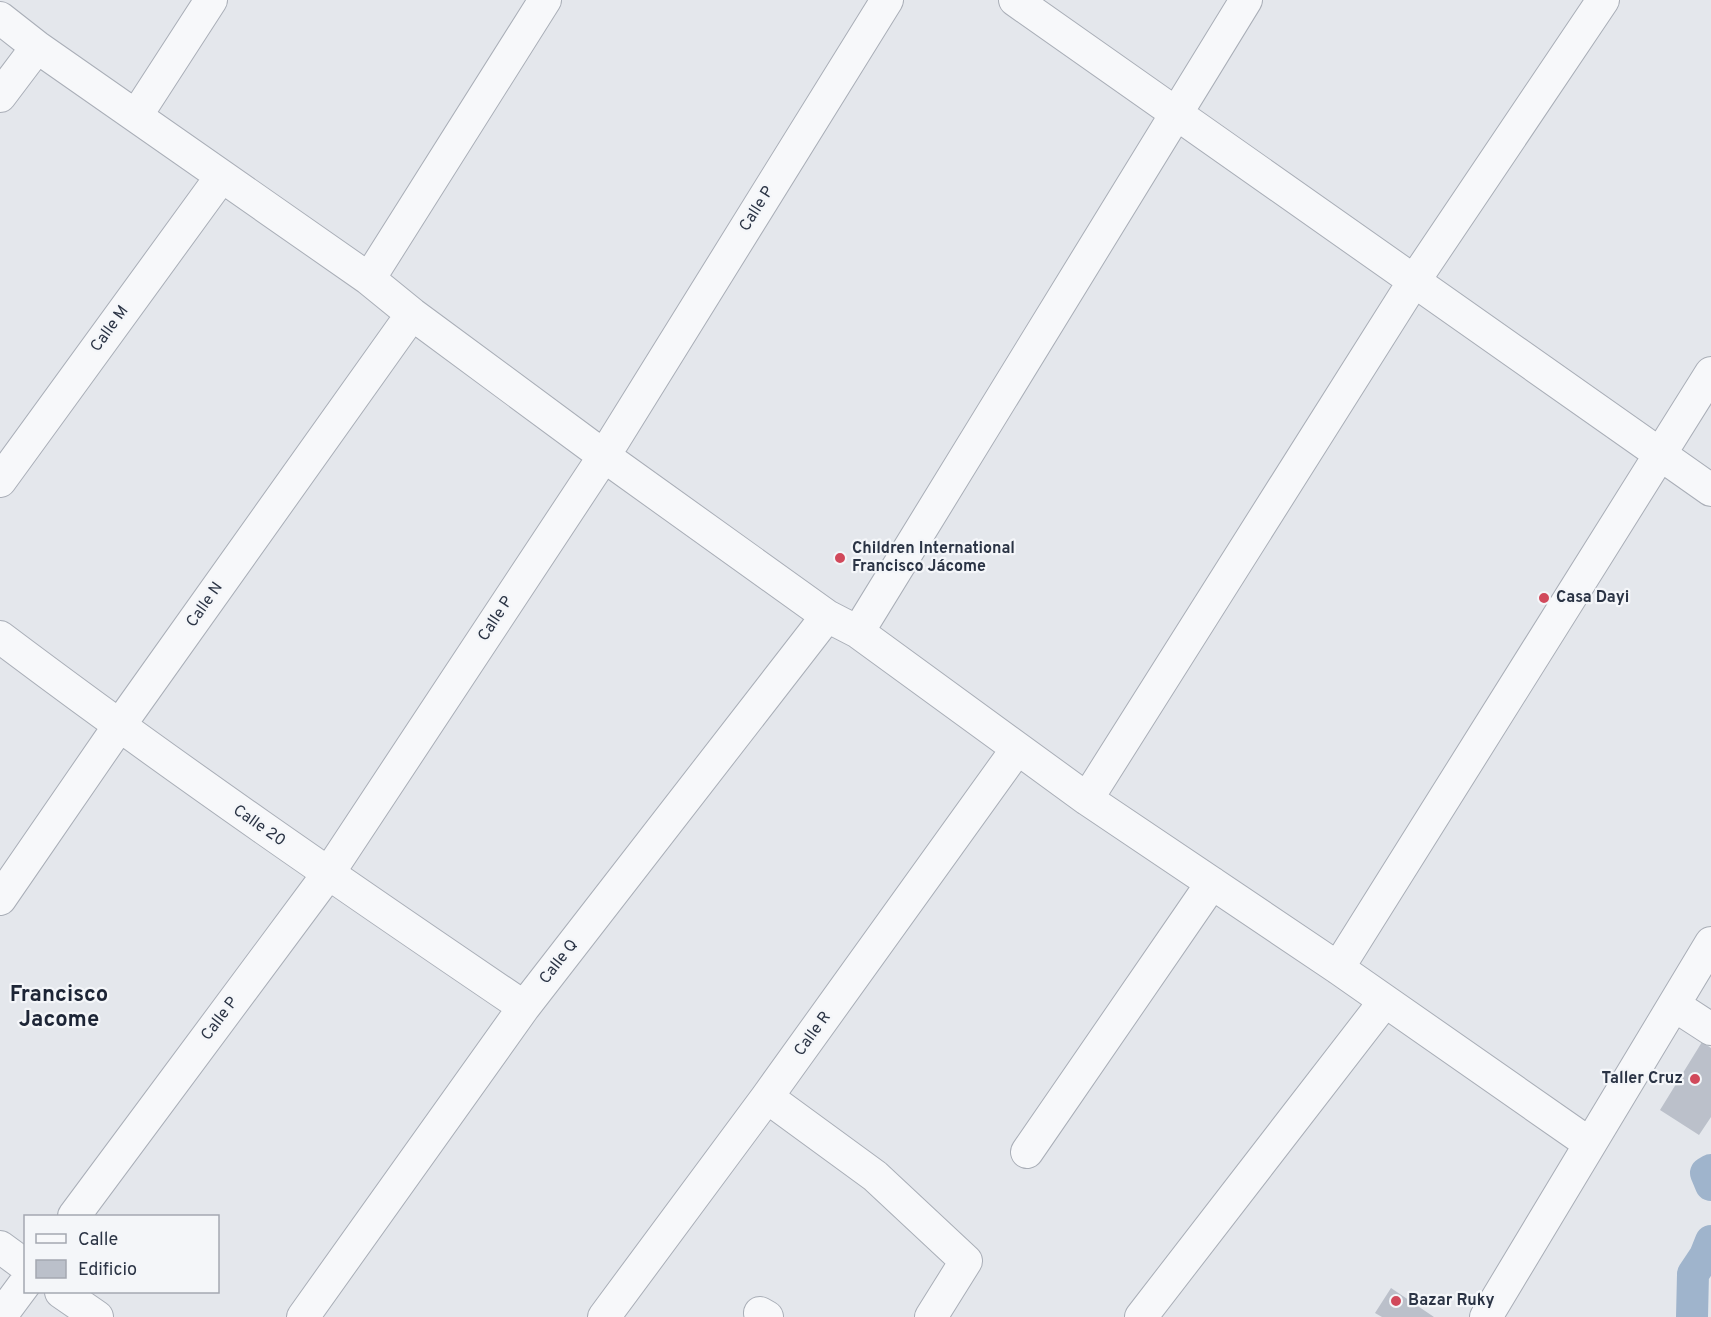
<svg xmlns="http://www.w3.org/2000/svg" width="1711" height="1317" font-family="Overpass,sans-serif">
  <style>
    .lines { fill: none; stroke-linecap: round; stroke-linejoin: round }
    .canal { stroke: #9fb4cc; stroke-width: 32 }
    .building { fill: #bbc0ca }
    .minor-casing { stroke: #a9aeb7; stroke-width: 34 }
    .minor { stroke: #f7f8fa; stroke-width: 32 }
    .poi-dot { fill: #d1495b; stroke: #f4f6f9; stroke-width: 2 }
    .labels { text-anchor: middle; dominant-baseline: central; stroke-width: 4.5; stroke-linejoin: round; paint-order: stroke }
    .street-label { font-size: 16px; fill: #2b3445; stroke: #f4f6f9 }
    .poi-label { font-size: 16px; font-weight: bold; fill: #2b3445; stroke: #f4f6f9; text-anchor: start }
    .district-label { font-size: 22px; font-weight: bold; fill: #1d2536; stroke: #f4f6f9 }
  </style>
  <rect width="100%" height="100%" fill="#e4e7ec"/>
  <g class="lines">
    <path class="canal" d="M1711 1170 1706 1173 1711 1185
      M1692 1317 1693 1274 1705 1256 1711 1241"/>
  </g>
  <path class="building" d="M1702 1042 1711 1048V1117L1699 1135 1660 1110Z
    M1391 1288 1434 1317H1382L1375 1313Z"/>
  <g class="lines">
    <g class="minor-casing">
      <path id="minor" d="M1015 0 1711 490
        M0 18 37 47 369 279 412 314 604 456 827 616 858 632 1087 799 1338 968 1590 1144
        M0 96 37 47
        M136 116 211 0
        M369 279 545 0
        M0 481 221 177
        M858 632 1246 0
        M0 637C171 766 347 887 524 1007
        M1087 799 1414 281 1603 0
        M0 899 119 726 412 314
        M1338 968 1711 373
        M1674 1005 1711 1029
        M767 1097 875 1176 966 1261 931 1317
        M1027 1152 1212 883
        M74 1216 328 874 604 456 887 0
        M0 1247 26 1266
        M61 1292 97 1317
        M760 1313 767 1317
        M0 1317 26 1282
        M303 1317 524 1007 827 616
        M604 1317 767 1097 1017 749
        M1141 1317 1385 1001
        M1486 1317 1711 943"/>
    </g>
    <use href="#minor" class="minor"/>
  </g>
  <g class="poi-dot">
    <circle cx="840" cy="558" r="6"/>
    <circle cx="1544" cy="598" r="6"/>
    <circle cx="1695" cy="1079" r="6"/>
    <circle cx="1396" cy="1301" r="6"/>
  </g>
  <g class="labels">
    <g class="street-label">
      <text transform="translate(757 209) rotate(-58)">Calle P</text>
      <text transform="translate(110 329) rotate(-54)">Calle M</text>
      <text transform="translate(205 605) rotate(-55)">Calle N</text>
      <text transform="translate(496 619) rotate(-57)">Calle P</text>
      <text transform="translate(259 826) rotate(35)">Calle 20</text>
      <text transform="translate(559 962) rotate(-52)">Calle Q</text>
      <text transform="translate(220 1019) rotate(-53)">Calle P</text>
      <text transform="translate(813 1034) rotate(-54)">Calle R</text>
    </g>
    <g class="poi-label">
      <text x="852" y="549">Children International<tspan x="852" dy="18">Francisco Jácome</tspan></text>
      <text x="1556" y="598">Casa Dayi</text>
      <text x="1683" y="1079" text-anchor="end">Taller Cruz</text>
      <text x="1408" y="1301">Bazar Ruky</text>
    </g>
    <g class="district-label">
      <text x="59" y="995">Francisco<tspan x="59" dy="25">Jacome</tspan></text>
    </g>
  </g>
  <rect x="24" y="1215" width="195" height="78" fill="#f4f6f9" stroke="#a4a8b1" stroke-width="1.5"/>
  <rect x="36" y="1234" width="30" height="9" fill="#f7f8fa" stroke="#a4a8b1" stroke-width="1.5"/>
  <text x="78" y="1245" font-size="18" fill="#2b3445">Calle</text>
  <rect x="36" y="1260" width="30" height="18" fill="#bbc0ca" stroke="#a4a8b1" stroke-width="1.5"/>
  <text x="78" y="1275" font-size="18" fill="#2b3445">Edificio</text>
</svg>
